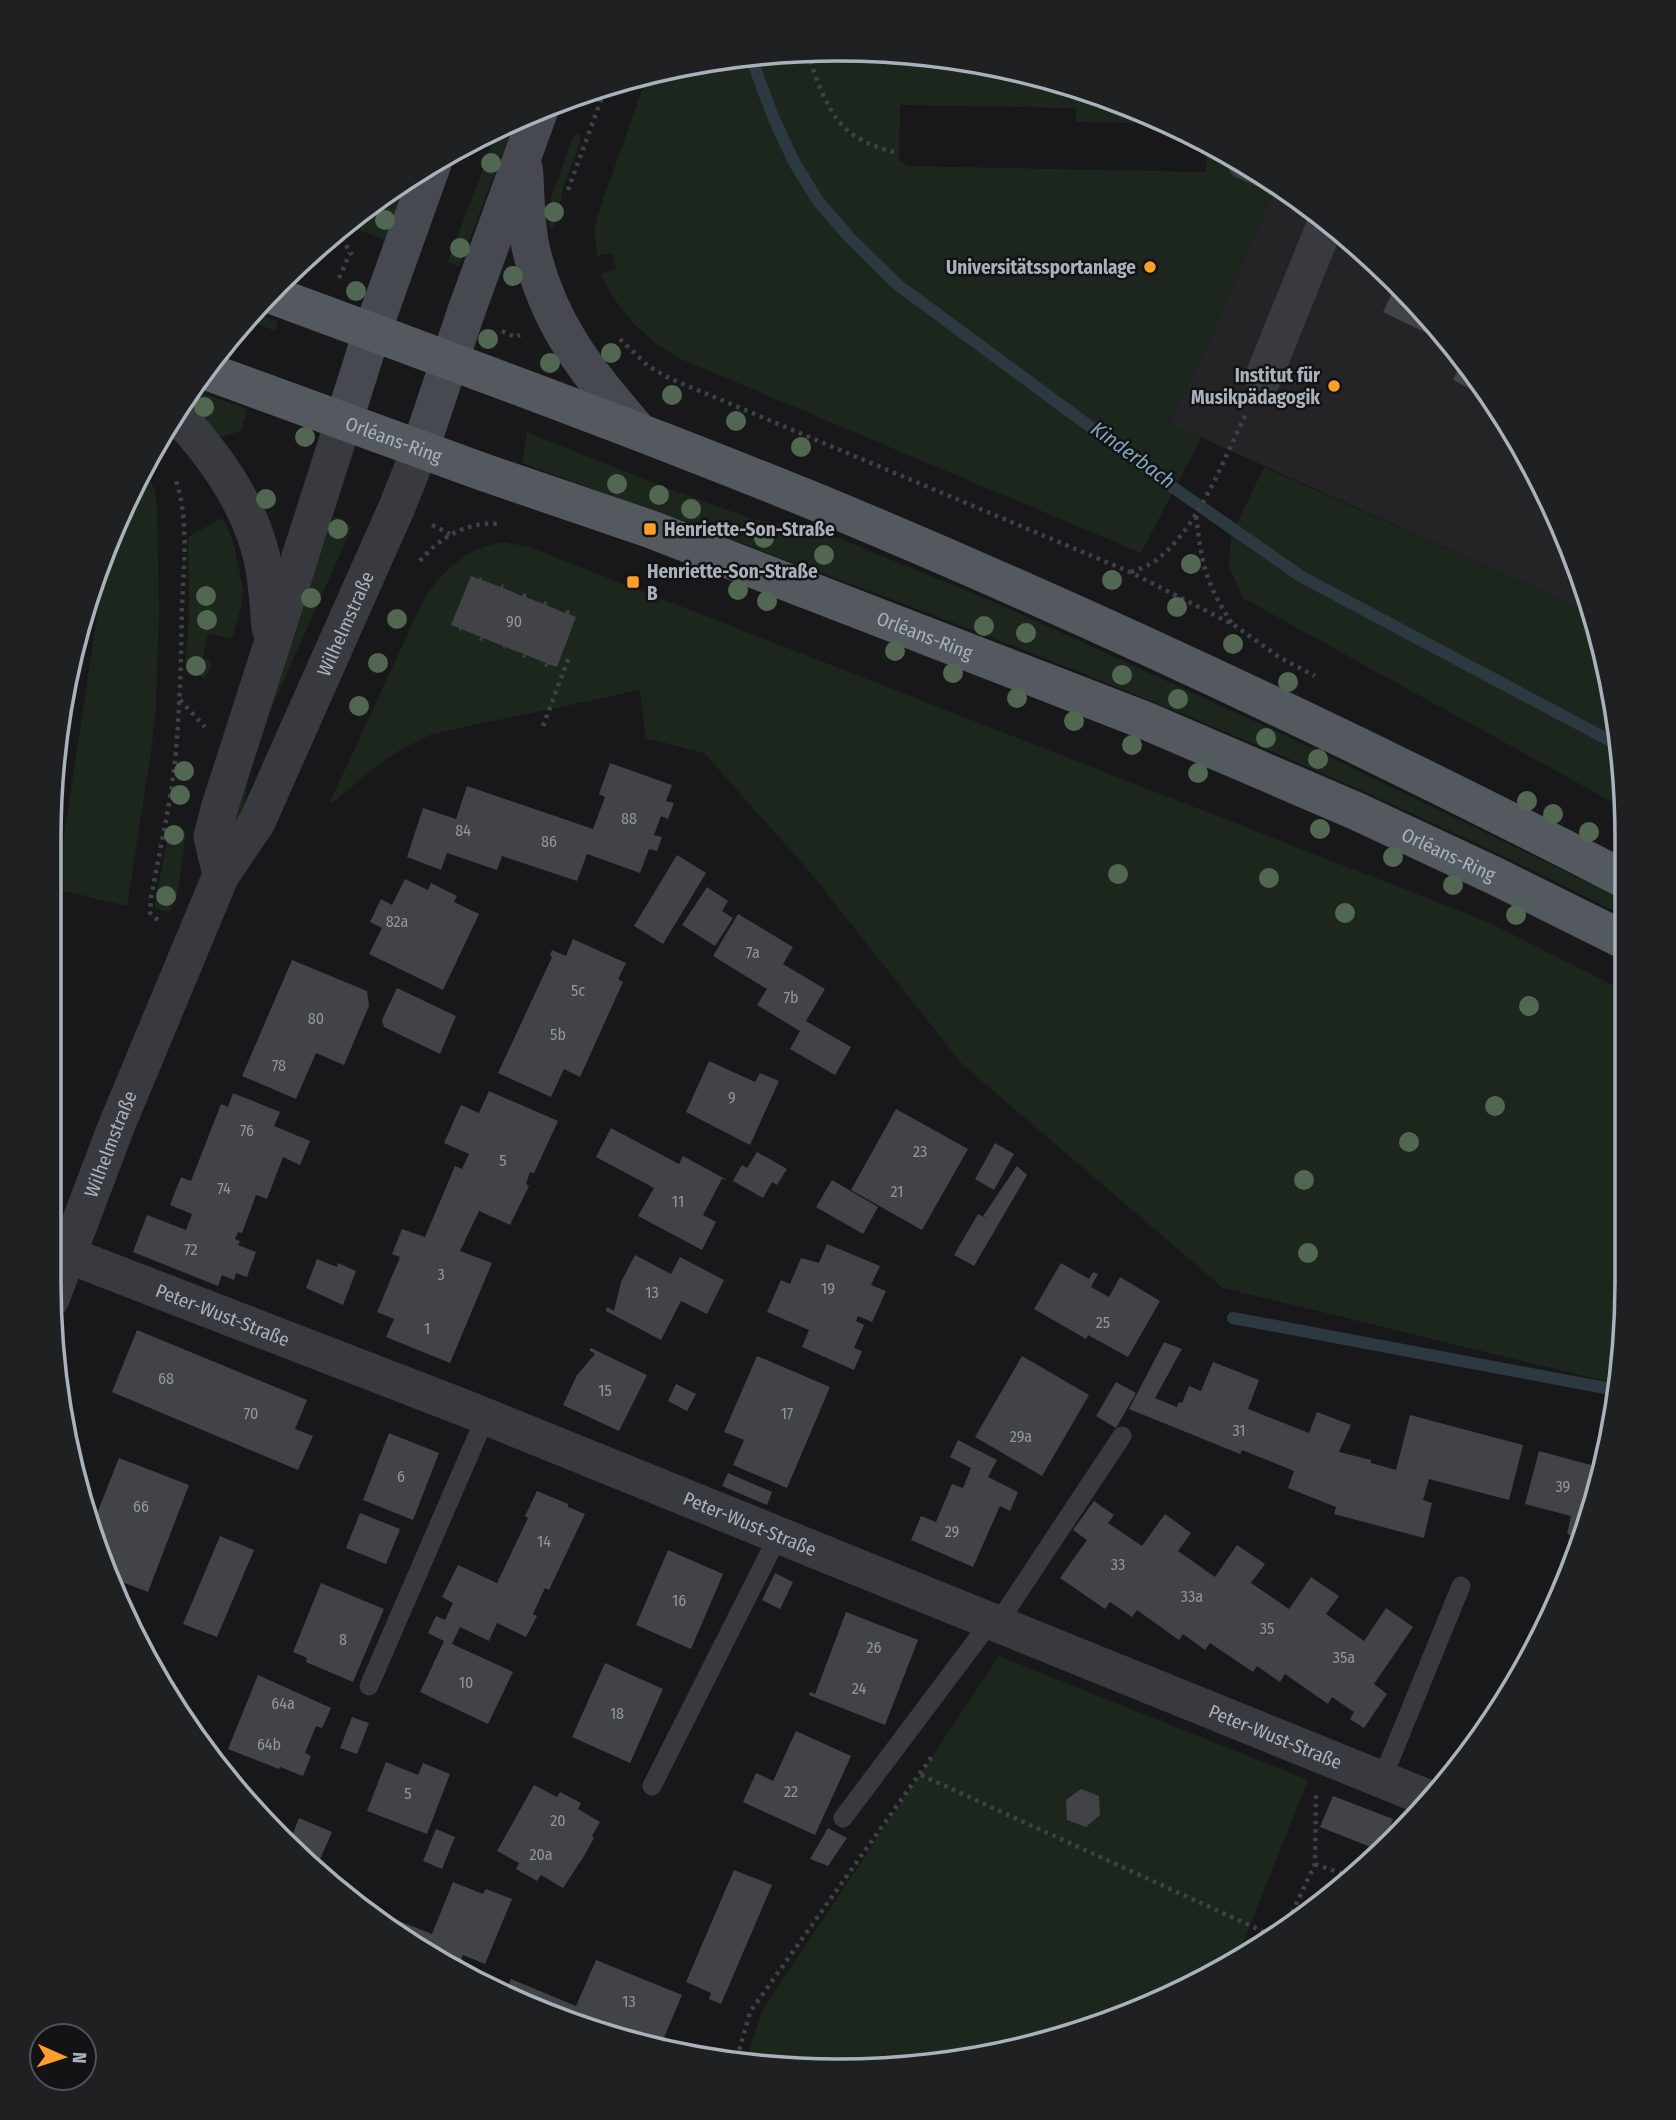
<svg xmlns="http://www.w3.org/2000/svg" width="1676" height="2120" font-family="'Fira Sans Condensed',sans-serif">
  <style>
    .built { fill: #242427 }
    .green { fill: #1d261d }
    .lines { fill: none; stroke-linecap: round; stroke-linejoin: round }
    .stream { stroke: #2c3940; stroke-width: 12 }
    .building { fill: #424347 }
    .path { stroke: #3e4247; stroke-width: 4.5; stroke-dasharray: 3.5 5; stroke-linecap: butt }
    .lane { stroke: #383a40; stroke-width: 19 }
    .street { stroke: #383a40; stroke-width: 37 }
    .secondary { stroke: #464a50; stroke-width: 38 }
    .primary { stroke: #54585f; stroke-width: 38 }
    .tree { fill: #526751 }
    .poi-dot { fill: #ff9e2b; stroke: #131315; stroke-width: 2.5 }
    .labels { text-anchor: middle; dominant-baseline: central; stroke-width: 5; stroke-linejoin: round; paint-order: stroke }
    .number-label { font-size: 16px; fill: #8f969e }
    .poi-label { font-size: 19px; font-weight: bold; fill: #a9b1bb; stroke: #131315; text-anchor: end }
    .street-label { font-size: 19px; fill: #a9b1bb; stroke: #131315 }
    .water-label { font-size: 21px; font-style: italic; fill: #7da4b9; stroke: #131315 }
    .rim { fill: none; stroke: #a9b1bb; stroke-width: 3.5 }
  </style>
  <rect width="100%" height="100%" fill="#18181a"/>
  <path class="built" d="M1276 186 1319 212 1431 318 1521 444 1592 614 1169 423 1206 349Z"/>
  <path class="green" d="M890 51 1043 76 1169 124 1076 122V108L900 105 899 160 908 166 1206 172 1207 143 1276 186 1206 349 1169 422 1201 438 1141 553 681 359C645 339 618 312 601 274L616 269 612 253 597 256 594 232 598 214 647 76 735 56Z
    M514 123 459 267 448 262 497 131Z
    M577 134 580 135 581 140 563 188 557 220 552 229 549 227 552 195 572 139Z
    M394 191 405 199 389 242 354 228 355 224 380 206Z
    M251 311 277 321V329L273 330 244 319Z
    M193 390 247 409 241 431 215 439 183 403Z
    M527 432 669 489 753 519 826 533 994 602 1276 731 1626 901V917C1272 735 895 599 522 463Z
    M1264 467 1592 614 1600 633 1625 786V809L1243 598 1229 567 1231 536Z
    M143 469 154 488 157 504 159 613 156 704 152 745 127 906 56 889 107 550Z
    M334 516 352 527 262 730 249 771 243 816 238 826 225 822Z
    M222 518 233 540 243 588 242 604 232 639 208 633 203 658 209 661 211 667 205 678 186 671 185 668 189 618 188 537Z
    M505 542 529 547 1488 922 1626 992 1627 1282 1617 1384 1223 1288 962 1064 809 871 704 753 646 738 640 690 432 734 400 750 376 766 334 802H330L424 599C444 569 468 547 505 542Z
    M170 826 180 827 186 833 177 896 169 912 154 908Z
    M999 1656 1308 1780 1235 1963 1042 2044 838 2071 746 2059 763 2009Z"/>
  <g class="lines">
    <path class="stream" d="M750 55 774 119 794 162 818 201 850 238 898 285 1161 479 1302 577 1618 745
      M1233 1318 1616 1390"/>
  </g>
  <path class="building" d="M1396 285 1431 318 1451 345 1383 312Z
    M1462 361 1472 374 1489 398 1453 380Z
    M471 576 479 579 480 576 482 580 501 587 502 584 504 585 503 588 522 596 524 593 526 594V597L543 604 545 601 548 602 546 605 565 613 567 610 570 611 569 614 576 617 557 667 548 664 547 667 544 666 546 663 526 655 525 658 522 657 524 654 505 647 504 650 503 646 483 638 482 641 479 640 481 637 461 629 460 632 459 628 451 625Z
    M610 763 672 785 666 801 674 803 668 819 661 816 654 835 662 837 657 851 649 849 640 873 587 854 577 881 502 856 497 870 447 853 441 870 407 857 423 808 456 819 467 786 593 829 605 797 599 794Z
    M677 855 706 873 663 944 634 926Z
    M405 879 428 890 431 883 457 896 454 902 479 914 443 990 369 954 382 928 370 922 381 899 392 905Z
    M707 887 728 901 722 911 733 918 715 946 682 925Z
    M738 914 793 947 783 964 825 989 806 1021 851 1047 835 1075 790 1049 800 1031 757 1005 767 989 713 956Z
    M573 939 626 963 618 979 623 982 580 1077 564 1069 551 1097 498 1073 552 957 550 955 552 950 566 956Z
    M292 960 367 991 369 1006 344 1065 316 1053 296 1099 242 1076Z
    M397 988 456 1016 440 1054 384 1027 382 1020Z
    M50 1006 58 1008 50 1032Z
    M709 1061 755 1082 760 1073 779 1081 750 1145 686 1112Z
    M489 1091 558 1121 534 1173 530 1172 526 1184 529 1186 510 1225 479 1211 460 1251 492 1263 450 1363 386 1337 394 1319 377 1312 400 1257 392 1254 402 1229 425 1237 455 1166 462 1169 469 1154 444 1143 461 1105 479 1113Z
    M233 1093 280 1112 274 1126 310 1141 300 1165 283 1157 267 1199 256 1195 242 1233 238 1232 235 1239 240 1241 238 1245 256 1252 247 1277 236 1273 234 1280 222 1275 218 1286 133 1252 147 1215 186 1230 192 1214 170 1205 181 1177 191 1181 221 1104 228 1107Z
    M896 1109 968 1149 922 1230 851 1190Z
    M611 1128 679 1164 683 1156 727 1180 722 1179 703 1215 716 1222 702 1250 638 1216 654 1188 596 1157Z
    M995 1143 1014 1154 994 1190 975 1179Z
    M757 1152 787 1169 777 1185 772 1182 763 1198 733 1181 742 1165 747 1168Z
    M1017 1166 1027 1175 974 1266 954 1255 978 1214 989 1220 983 1216Z
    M832 1180 878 1207 863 1234 816 1207Z
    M827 1244 880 1266 871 1285 886 1291 872 1322 858 1316 856 1321 864 1325 854 1348 862 1351 854 1370 802 1347 809 1330 767 1312 781 1280 790 1284 801 1258 819 1263Z
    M635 1255 671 1274 680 1257 724 1280 707 1314 681 1301 661 1340 606 1311 607 1307 614 1311 621 1282Z
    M317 1259 337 1267 338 1263 356 1271 343 1305 306 1288Z
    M1061 1263 1089 1279 1093 1272 1098 1274 1091 1287 1109 1297 1120 1277 1160 1301 1128 1357 1088 1335 1086 1339 1034 1309Z
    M137 1330 307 1400 295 1429 313 1436 298 1470 112 1392Z
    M1164 1342 1182 1349 1155 1398 1177 1407 1179 1402 1182 1403 1189 1386 1201 1391 1213 1362 1259 1380 1248 1409 1309 1433 1317 1412 1351 1425 1339 1452 1371 1460V1463L1396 1470 1410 1415 1523 1445 1509 1500 1429 1479 1423 1500 1432 1503 1424 1538 1334 1514 1336 1507 1288 1488 1294 1471 1242 1450 1240 1454 1129 1409Z
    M591 1348 647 1375 619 1431 563 1405 577 1375 595 1354 589 1350Z
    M757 1356 830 1387 787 1488 733 1465 744 1440 724 1432Z
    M1022 1356 1089 1395 1042 1476 975 1437Z
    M1116 1382 1136 1393 1116 1428 1096 1416Z
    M676 1384 696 1394 687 1411 668 1401Z
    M389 1433 439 1453 413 1520 363 1500Z
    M958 1440 997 1460 988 1477 1018 1492 1010 1511 1000 1506 973 1567 911 1540 921 1516 936 1522 952 1484 963 1488 971 1468 950 1457Z
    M1539 1451 1602 1468 1581 1538 1567 1534 1571 1516 1525 1504Z
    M119 1458 189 1485 148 1592 114 1579 92 1526Z
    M728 1473 772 1492 767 1505 722 1486Z
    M537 1491 568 1504V1507L585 1514 549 1590 545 1588 533 1614 537 1616 526 1637 497 1623 489 1641 460 1627 452 1644 513 1672 488 1724 420 1692 444 1641 428 1633 436 1616 445 1620 453 1603 442 1597 458 1565 497 1583 528 1518 525 1516Z
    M1094 1501 1114 1515 1108 1523 1142 1546 1165 1514 1191 1533 1178 1551 1215 1577 1237 1545 1265 1564 1251 1583 1289 1609 1311 1577 1339 1596 1326 1614 1364 1641 1386 1608 1413 1627 1374 1684 1387 1694 1364 1728 1350 1719 1354 1712 1332 1697 1328 1704 1285 1674 1280 1682 1257 1666 1253 1672 1210 1643 1205 1650 1183 1634 1179 1640 1137 1610 1132 1617 1110 1602 1105 1609 1060 1578 1087 1540 1073 1530Z
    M360 1513 400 1529 386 1564 346 1548Z
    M220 1536 254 1550 217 1637 183 1624Z
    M668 1550 723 1574 691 1649 636 1625Z
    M775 1573 793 1582 780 1609 762 1600Z
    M321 1583 384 1609 353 1682 306 1662 307 1658 293 1652Z
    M846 1612 918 1640 885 1725 809 1695 810 1692 815 1694Z
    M605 1663 663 1689 630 1763 572 1737Z
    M1515 1674 1488 1721 1486 1720 1504 1679Z
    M258 1675 331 1708 322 1728 316 1726 305 1753 311 1756 303 1776 280 1767 279 1769 228 1749Z
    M352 1717 369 1723 357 1754 340 1748Z
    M796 1731 851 1756 815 1835 743 1802 756 1773 773 1781Z
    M386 1762 418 1775 423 1763 450 1774 427 1834 367 1811Z
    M534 1785 557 1797 560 1792 581 1803 578 1809 600 1822 592 1836 594 1838 584 1856 563 1888 541 1875 537 1881 516 1869 519 1863 497 1851Z
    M1081 1789 1099 1796 1100 1815 1086 1827 1067 1820 1066 1800Z
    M1333 1796 1393 1819 1381 1851 1320 1827Z
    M299 1818 332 1832 317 1866 288 1846Z
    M828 1828 847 1838 828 1866 810 1859Z
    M436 1829 455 1837 442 1869 423 1861Z
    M734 1870 772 1885 721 2004 709 1999 711 1993 686 1982Z
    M453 1882 483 1894 486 1889 512 1899 485 1964 463 1955 456 1971 443 1965 371 1910 432 1934Z
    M596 1960 682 1995 660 2047 590 2020 588 2025 506 1991 511 1979 576 2006Z"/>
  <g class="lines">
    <path class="path" d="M808 53C815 76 826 109 844 127 858 141 878 148 897 153
      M568 190 606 86
      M337 231 352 255
      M339 278 350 253
      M502 331 515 337 520 335
      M620 339 648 366 669 378 1130 572 1234 625 1279 657 1315 676
      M1196 516C1202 564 1205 583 1233 625
      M432 525 450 534
      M420 561C440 537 468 521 500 524
      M1131 572C1139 569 1148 566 1155 561 1199 528 1222 462 1246 414
      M180 700 205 727
      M543 726 569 657
      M158 920 150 913 151 898C159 853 170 807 175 761 180 709 181 657 182 605 184 563 189 518 175 477
      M921 1775 1273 1936
      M1315 1864 1354 1878
      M1285 1928 1315 1864 1316 1794
      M737 2058 750 2012 933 1755"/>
    <path class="lane" d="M1239 168 1268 181
      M998 1623 1122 1436
      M369 1686 486 1416
      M1382 1779 1461 1586
      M652 1786 779 1534
      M843 1818 991 1621"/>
    <g class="street">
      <path d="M1263 378 1327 220"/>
      <path d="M176 414C214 454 249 503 262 558 267 581 268 605 270 628"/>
      <path d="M221 875 212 837 219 809 344 420"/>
      <path id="s1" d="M68 1255 467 1409 1430 1799"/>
      <path id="s2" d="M51 1299 116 1127 221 875 257 822 397 507 420 449"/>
    </g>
    <path class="secondary" d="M524 169C526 195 525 223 531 249 549 327 588 372 638 431
      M344 420 372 332 433 162
      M420 449 466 312 539 111"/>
    <g class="primary">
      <path d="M269 294C459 364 650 434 838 511 1106 623 1368 747 1626 880"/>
      <path id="s3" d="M206 371 483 472 650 529 1144 720 1356 811 1495 876 1626 941"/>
    </g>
  </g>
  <g class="tree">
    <circle cx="491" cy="163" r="10"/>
    <circle cx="554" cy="212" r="10"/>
    <circle cx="385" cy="220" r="10"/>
    <circle cx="460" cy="248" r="10"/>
    <circle cx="513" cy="276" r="10"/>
    <circle cx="356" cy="291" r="10"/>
    <circle cx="488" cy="339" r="10"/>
    <circle cx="611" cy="353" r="10"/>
    <circle cx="550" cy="363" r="10"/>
    <circle cx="672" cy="395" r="10"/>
    <circle cx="204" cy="407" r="10"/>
    <circle cx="736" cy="421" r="10"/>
    <circle cx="305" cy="437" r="10"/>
    <circle cx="801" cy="447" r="10"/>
    <circle cx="617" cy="484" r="10"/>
    <circle cx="659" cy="495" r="10"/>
    <circle cx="266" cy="499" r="10"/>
    <circle cx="691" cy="509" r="10"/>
    <circle cx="338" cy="529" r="10"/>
    <circle cx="764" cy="538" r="10"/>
    <circle cx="824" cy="555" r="10"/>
    <circle cx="1191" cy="564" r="10"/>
    <circle cx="1112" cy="580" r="10"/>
    <circle cx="738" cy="590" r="10"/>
    <circle cx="206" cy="596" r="10"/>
    <circle cx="311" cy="598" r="10"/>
    <circle cx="767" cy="601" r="10"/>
    <circle cx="1177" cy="607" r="10"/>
    <circle cx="397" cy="619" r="10"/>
    <circle cx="207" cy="620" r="10"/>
    <circle cx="984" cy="626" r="10"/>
    <circle cx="1026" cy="633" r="10"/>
    <circle cx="1233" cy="644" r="10"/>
    <circle cx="895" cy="651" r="10"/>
    <circle cx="378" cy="663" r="10"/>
    <circle cx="196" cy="666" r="10"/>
    <circle cx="953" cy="673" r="10"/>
    <circle cx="1122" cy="675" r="10"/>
    <circle cx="1288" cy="682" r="10"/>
    <circle cx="1017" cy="698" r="10"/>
    <circle cx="1178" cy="699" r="10"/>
    <circle cx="359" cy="706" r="10"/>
    <circle cx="1074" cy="721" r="10"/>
    <circle cx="1266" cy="738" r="10"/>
    <circle cx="1132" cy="745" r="10"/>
    <circle cx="1318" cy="759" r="10"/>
    <circle cx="184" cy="771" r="10"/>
    <circle cx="1198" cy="773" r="10"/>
    <circle cx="180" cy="795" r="10"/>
    <circle cx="1527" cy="801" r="10"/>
    <circle cx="1553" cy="814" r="10"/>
    <circle cx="1320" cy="829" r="10"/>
    <circle cx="1589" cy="832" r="10"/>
    <circle cx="174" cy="835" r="10"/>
    <circle cx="1393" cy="857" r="10"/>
    <circle cx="1118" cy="874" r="10"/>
    <circle cx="1269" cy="878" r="10"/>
    <circle cx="1453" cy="885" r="10"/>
    <circle cx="166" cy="896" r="10"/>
    <circle cx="1345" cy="913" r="10"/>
    <circle cx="1516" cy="915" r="10"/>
    <circle cx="1529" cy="1006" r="10"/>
    <circle cx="1495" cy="1106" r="10"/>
    <circle cx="1409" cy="1142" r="10"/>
    <circle cx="1304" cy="1180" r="10"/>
    <circle cx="1308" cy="1253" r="10"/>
  </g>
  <g class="poi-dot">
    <circle cx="1150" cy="267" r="7"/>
    <circle cx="1334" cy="386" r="7"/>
    <rect x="643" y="522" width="14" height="14" rx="3.5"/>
    <rect x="626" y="575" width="14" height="14" rx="3.5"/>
  </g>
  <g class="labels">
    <g class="number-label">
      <text x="514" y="621">90</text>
      <text x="629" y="818">88</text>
      <text x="463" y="830">84</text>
      <text x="549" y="841">86</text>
      <text x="397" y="921">82a</text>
      <text x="753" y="952">7a</text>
      <text x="578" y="990">5c</text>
      <text x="791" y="997">7b</text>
      <text x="316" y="1018">80</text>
      <text x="558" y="1034">5b</text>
      <text x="279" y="1065">78</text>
      <text x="732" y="1097">9</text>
      <text x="247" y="1130">76</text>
      <text x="920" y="1151">23</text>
      <text x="503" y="1160">5</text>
      <text x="224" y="1188">74</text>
      <text x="897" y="1191">21</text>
      <text x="678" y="1201">11</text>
      <text x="191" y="1249">72</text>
      <text x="441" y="1274">3</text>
      <text x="828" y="1288">19</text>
      <text x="652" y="1292">13</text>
      <text x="1103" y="1322">25</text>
      <text x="427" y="1328">1</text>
      <text x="166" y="1378">68</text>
      <text x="605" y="1390">15</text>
      <text x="251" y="1413">70</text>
      <text x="787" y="1413">17</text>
      <text x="1239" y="1430">31</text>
      <text x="1021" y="1436">29a</text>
      <text x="401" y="1476">6</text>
      <text x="1563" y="1486">39</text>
      <text x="141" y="1506">66</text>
      <text x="952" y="1531">29</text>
      <text x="544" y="1541">14</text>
      <text x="1118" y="1564">33</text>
      <text x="1192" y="1596">33a</text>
      <text x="679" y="1600">16</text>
      <text x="1267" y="1628">35</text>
      <text x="343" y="1639">8</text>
      <text x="874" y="1647">26</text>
      <text x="1344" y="1657">35a</text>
      <text x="466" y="1682">10</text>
      <text x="859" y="1688">24</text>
      <text x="283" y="1703">64a</text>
      <text x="617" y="1713">18</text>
      <text x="269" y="1744">64b</text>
      <text x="791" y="1791">22</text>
      <text x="408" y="1793">5</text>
      <text x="558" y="1820">20</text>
      <text x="541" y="1854">20a</text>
      <text x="629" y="2001">13</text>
    </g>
    <g class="poi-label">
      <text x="1136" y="267">Universitätssportanlage</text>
      <text x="1320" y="375">Institut für<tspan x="1320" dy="22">Musikpädagogik</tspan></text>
      <text x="664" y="529" text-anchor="start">Henriette-Son-Straße</text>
      <text x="647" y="571" text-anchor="start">Henriette-Son-Straße<tspan x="647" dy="22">B</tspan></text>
    </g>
    <g class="street-label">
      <text stroke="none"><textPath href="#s3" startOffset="200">Orléans-Ring</textPath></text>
      <text stroke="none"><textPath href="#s2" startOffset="738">Wilhelmstraße</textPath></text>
      <text stroke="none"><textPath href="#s3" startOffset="766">Orléans-Ring</textPath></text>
      <text stroke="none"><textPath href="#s3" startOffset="1334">Orléans-Ring</textPath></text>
      <text stroke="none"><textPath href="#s2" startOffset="166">Wilhelmstraße</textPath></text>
      <text stroke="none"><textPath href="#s1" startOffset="166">Peter-Wust-Straße</textPath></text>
      <text stroke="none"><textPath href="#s1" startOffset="733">Peter-Wust-Straße</textPath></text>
      <text stroke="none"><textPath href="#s1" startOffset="1300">Peter-Wust-Straße</textPath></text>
    </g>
    <g class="water-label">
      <text transform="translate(1133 455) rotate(36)">Kinderbach</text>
    </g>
  </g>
  <path d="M0 0H1676V2120H0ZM838 61H838A777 777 0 0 1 1615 838V1282A777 777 0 0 1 838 2059H838A777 777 0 0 1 61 1282V838A777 777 0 0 1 838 61Z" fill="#1f2022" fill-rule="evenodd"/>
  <path class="rim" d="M838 61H838A777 777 0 0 1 1615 838V1282A777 777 0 0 1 838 2059H838A777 777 0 0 1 61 1282V838A777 777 0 0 1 838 61Z"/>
  <g transform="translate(63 2057) rotate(93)"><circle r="33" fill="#131315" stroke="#4f5257" stroke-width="2"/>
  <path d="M0-5L12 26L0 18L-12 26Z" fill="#ff9e2b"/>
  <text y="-10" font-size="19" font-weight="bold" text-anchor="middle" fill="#a9b1bb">N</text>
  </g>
</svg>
